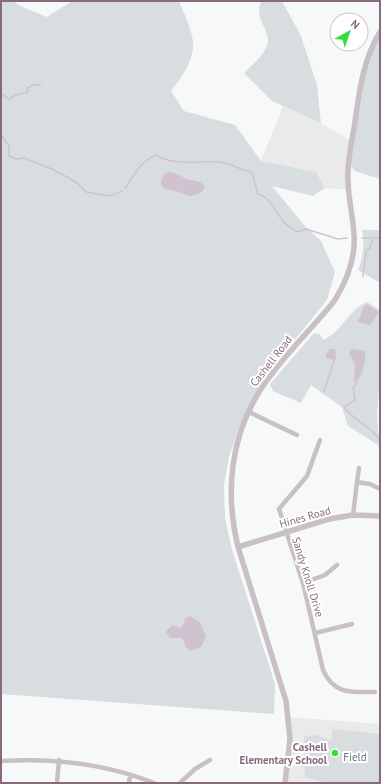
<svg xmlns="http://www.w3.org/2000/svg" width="381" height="784" font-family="'PT Sans',sans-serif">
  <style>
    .built { fill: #eaeaeb }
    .green { fill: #d8dde0 }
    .water { fill: #d0c3cf }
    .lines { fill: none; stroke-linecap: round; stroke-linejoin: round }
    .stream { stroke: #d0c3cf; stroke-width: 1.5 }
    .minor { stroke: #c9c0c6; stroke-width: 4.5 }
    .tertiary { stroke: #c9c0c6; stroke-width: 5.5 }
    .poi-dot { fill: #34dc3c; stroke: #fff; stroke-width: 1.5 }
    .labels { text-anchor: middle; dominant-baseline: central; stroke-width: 4; stroke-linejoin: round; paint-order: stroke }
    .street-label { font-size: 11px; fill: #876a7f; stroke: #fff }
    .poi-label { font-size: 11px; font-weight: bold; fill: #876a7f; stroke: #fff; text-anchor: end }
    .park-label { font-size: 11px; fill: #68717e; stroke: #fff }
  </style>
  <rect width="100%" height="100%" fill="#f7f9f9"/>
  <path class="built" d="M283 106 321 123 352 141 349 190 325 188 316 172 261 161Z
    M288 717 380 724V783H285Z"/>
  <path class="green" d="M1 1H13L18 5 47 17 72 1H179C184 14 195 35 193 49 191 64 180 80 171 91L184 111 235 125 261 161 316 172 325 188 313 196 272 186 305 226 321 241 335 272 327 300 267 374 248 406 238 430 229 457 224 485 225 518 232 550 275 684 274 714 1 694Z
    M262 1H282L301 36 317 85 321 123 272 101 244 73C252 65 268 52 268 40 267 27 253 14 262 1Z
    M380 32V179L355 171 348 163 363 71Z
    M362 230H380V283L358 270C363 258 365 242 362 230Z
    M367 302 380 310V381L377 414 380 452 378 445 348 426 342 407 311 385 301 403 273 391 270 384 314 333 320 334 323 340C343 331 347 311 367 302Z
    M333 729 380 734V783H326L305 777 304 736 316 735 331 740Z"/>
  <path class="water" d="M169 172C177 173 180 176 187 179 195 182 200 179 205 187L202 192C187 200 187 193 174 191 167 189 161 190 161 181L165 173Z
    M366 304 379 312 370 325 357 322C362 316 361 310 366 304Z
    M329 349H335L336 359 334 361 325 357Z
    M352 349 365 351C366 360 363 375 356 382L354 380 355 364 349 353Z
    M190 616 200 622 206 637 201 647 190 651 186 647 182 638H170L166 632 172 625 181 628 186 618Z"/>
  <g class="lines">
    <path class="stream" d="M1 94 9 99 16 95 28 92 27 88 33 85H41
      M1 135 9 146V156L16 159 24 158 52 169 76 182 86 192 110 196 122 191
      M125 188C134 175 141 161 156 155 176 167 198 160 220 162 232 164 240 170 252 172L258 194C279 201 274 223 299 232L306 229 338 239 347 238
      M362 238H380
      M363 277 366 251 370 248 373 238
      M356 382 357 383 353 388 355 400 344 407C353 420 371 426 380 440
      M324 391 334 361"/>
    <path class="minor" d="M249 412 297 435
      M320 440 307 476 279 509 303 583 323 670C334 695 352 692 375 692
      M357 482 359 468
      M353 515 357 482 370 484 380 489
      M303 583 325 575 337 565
      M315 633 352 624
      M1 761C54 758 104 763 154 783
      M57 783 59 760
      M129 783 130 775
      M180 783 195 769 210 760"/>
    <path class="tertiary" d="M238 547 329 519 353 515 380 516
      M285 783 290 739 286 701 238 547C225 493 230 437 261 389 282 357 311 330 335 300 347 280 356 257 354 234 353 216 348 198 348 179 347 162 351 145 354 128 359 95 362 61 380 32"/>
  </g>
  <circle class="poi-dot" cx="335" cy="753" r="4"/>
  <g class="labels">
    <g class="street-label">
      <text transform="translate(271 361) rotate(-52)">Cashell Road</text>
      <text transform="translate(305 517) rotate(-16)">Hines Road</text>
      <text transform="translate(308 577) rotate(73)">Sandy Knoll Drive</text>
    </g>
    <g class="poi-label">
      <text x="327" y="747">Cashell<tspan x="327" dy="13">Elementary School</tspan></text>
    </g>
    <g class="park-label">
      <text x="355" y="757">Field</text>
    </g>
  </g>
  <rect width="381" height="784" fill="none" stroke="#876a7f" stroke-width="4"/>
  <g transform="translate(349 32) rotate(40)"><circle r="19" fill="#ffffff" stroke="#cfc3cc"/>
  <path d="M0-3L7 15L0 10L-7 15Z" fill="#34dc3c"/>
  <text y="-6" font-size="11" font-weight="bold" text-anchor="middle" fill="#876a7f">N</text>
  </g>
</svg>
